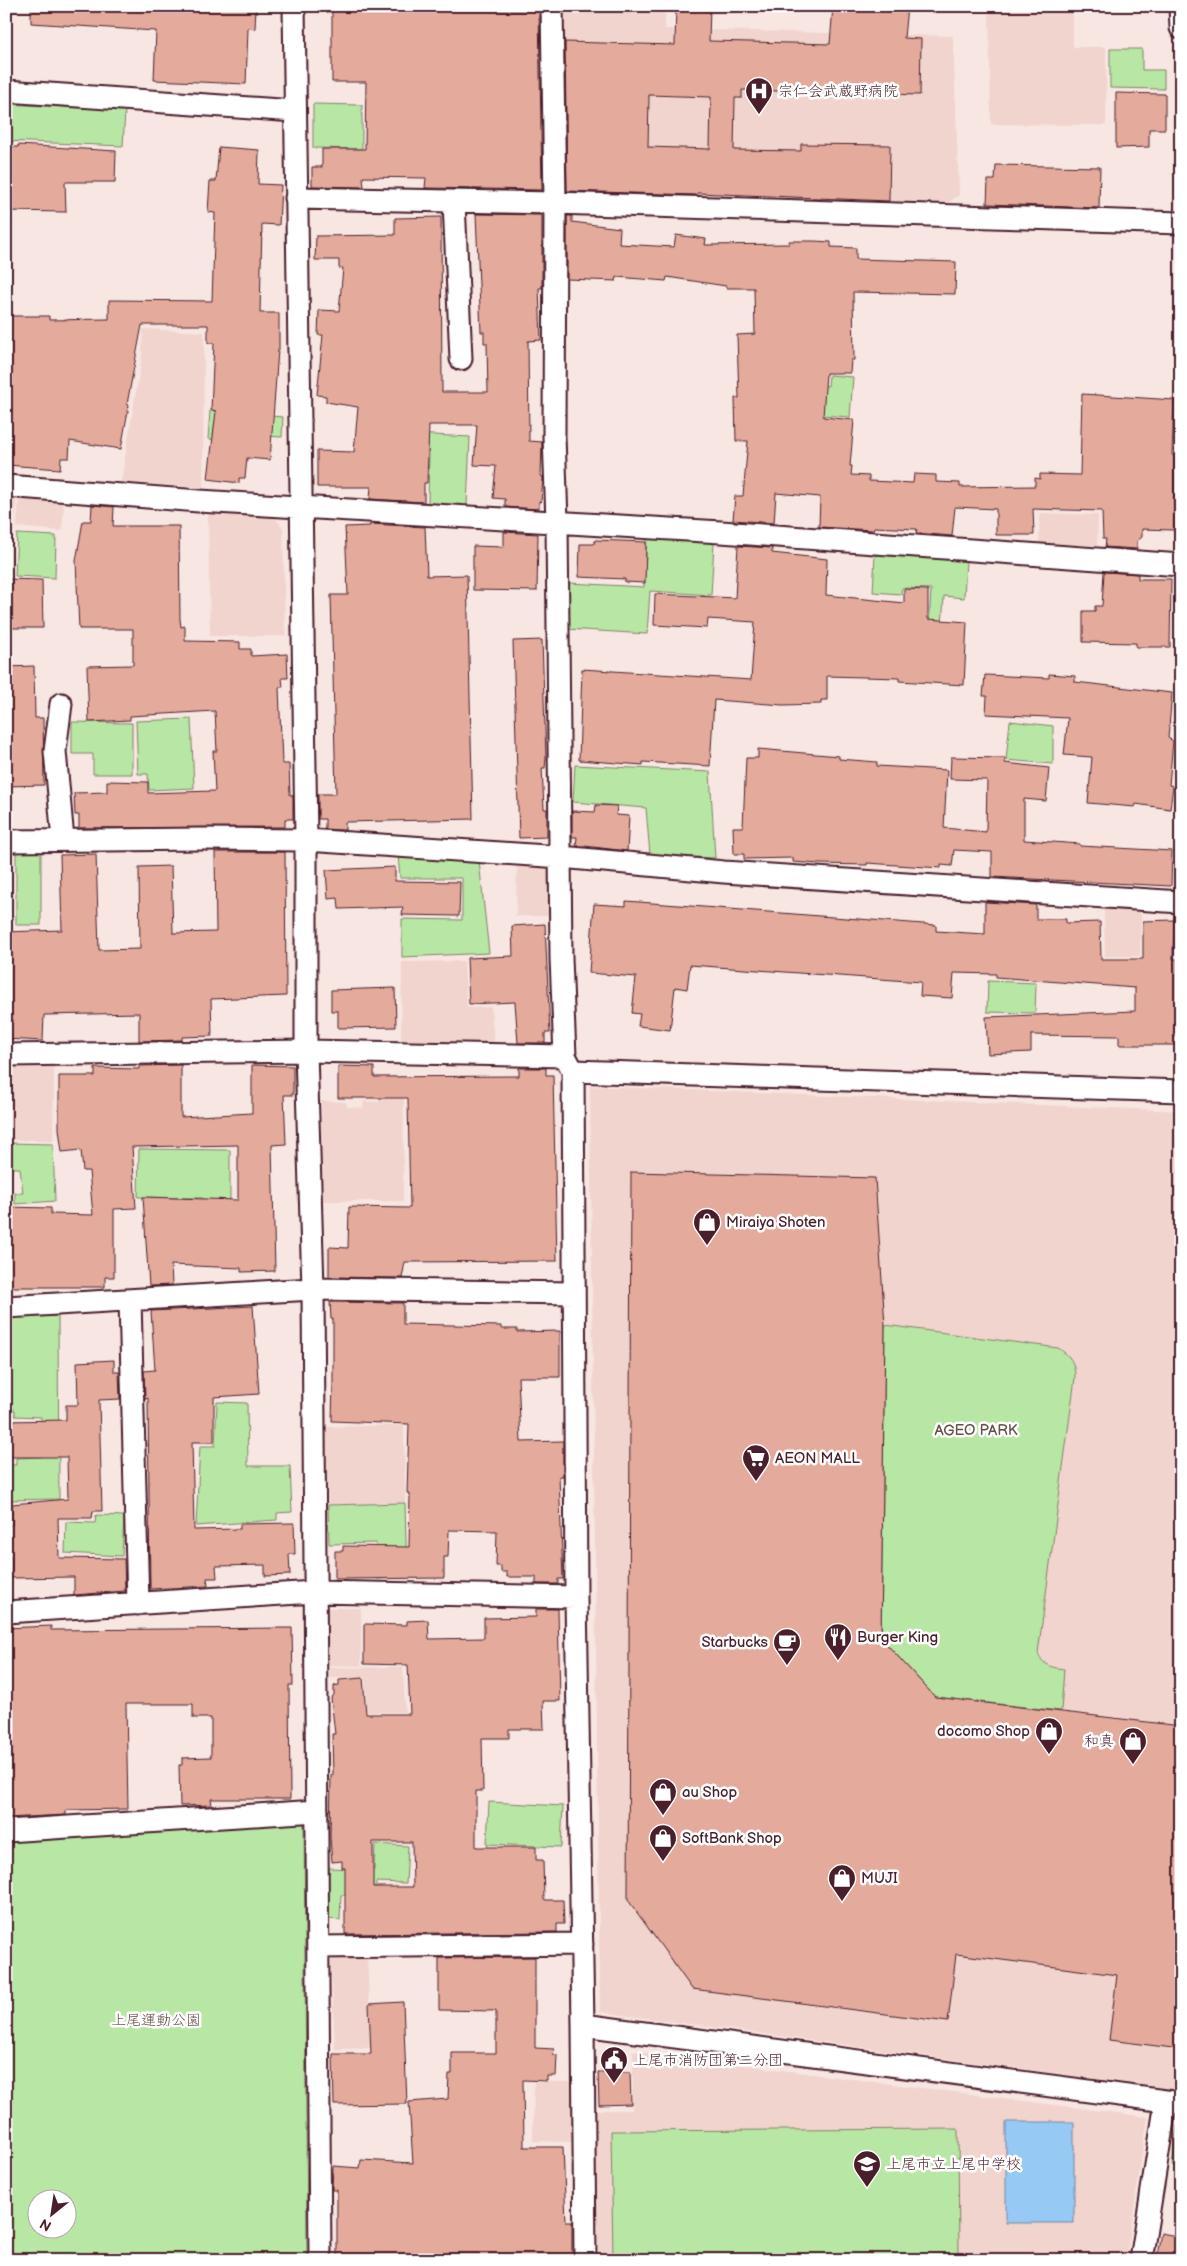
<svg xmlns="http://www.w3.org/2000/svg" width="1187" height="2266" font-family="'Balsamiq Sans','Klee One',sans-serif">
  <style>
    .built { fill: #f1d4cd }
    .green { fill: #b8e6a4; stroke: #818268; fill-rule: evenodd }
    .water { fill: #96c9f3; stroke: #7885a3 }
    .building { fill: #e4ab9d; stroke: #4a1f2b; fill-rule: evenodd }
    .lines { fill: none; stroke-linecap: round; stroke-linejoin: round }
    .minor-casing { stroke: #4a1f2b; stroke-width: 25 }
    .minor { stroke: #fff; stroke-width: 21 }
    .labels { text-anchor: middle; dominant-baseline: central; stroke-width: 5; stroke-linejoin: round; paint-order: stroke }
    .poi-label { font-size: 15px; fill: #4a1f2b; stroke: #fff; text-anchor: start }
    .park-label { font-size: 15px; fill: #665149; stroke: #fff }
  </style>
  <rect width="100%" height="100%" fill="#f7e6e2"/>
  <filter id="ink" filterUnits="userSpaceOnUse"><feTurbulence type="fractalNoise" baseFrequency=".02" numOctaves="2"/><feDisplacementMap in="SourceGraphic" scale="10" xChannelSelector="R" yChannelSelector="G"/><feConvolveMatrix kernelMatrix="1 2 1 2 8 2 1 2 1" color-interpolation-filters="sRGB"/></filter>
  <g filter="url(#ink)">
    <path class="built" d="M562 6H665V29L953 36 959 195 941 207 563 199Z
      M989 6H1073V47H1106V125L991 124Z
      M143 329 204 332 203 488 121 482 142 356Z
      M6 494 16 495 15 530H6Z
      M19 498 64 502 62 531 17 527Z
      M208 510 272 514 283 528 285 636H210Z
      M1040 513 1098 515 1097 546 1039 544Z
      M517 865 550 866 549 916H516Z
      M1104 905 1141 907 1140 956H1105Z
      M464 961 467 1008 491 1007 494 1045 401 1046 402 962Z
      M6 1067H54L53 1140H6Z
      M380 1079H404L403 1201H322L321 1101 346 1102 347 1107 363 1108 364 1101 379 1102Z
      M590 1086 1181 1111V2090L600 2012Z
      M404 1425 405 1503 328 1505 325 1427Z
      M328 1608H361V1666L328 1665Z
      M403 1667 405 1712H366L365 1678H330V1668Z
      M367 1958 371 2048 335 2049 331 1960Z
      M633 2051 1148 2117 1126 2260H598L595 2110H632Z
      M534 2082H575L574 2142 533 2141Z"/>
    <path class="green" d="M1110 49H1142V70H1164V89L1110 88Z
      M6 104 125 110 123 146 6 141Z
      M313 104 362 105V149L313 148Z
      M829 375 853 377 850 417 820 415 807 384 828 386Z
      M210 411 283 417 282 437 244 435 243 442 208 439Z
      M396 433 470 437 467 506 428 504 429 451 395 449Z
      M17 534 56 536 55 578 15 576Z
      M647 538 714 543 711 595 650 591 647 634 567 629 569 583 644 587Z
      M875 555 966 560 964 598 944 596 942 627H929L931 589 902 588 901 594 873 592Z
      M191 719 194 788 149 790 148 774H138L136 721Z
      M1010 721 1053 726V764L1006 760Z
      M72 722 132 723V774H93V754H72Z
      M575 765 710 772 715 858 650 855 646 808 573 802Z
      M16 852H41V925H16Z
      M398 855 479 861 489 953 402 957V919L462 920V878H400Z
      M988 981 1036 983 1035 1013 987 1012Z
      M6 1143 53 1144 55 1201 15 1204V1193H23L20 1168H9V1165H6Z
      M139 1149 230 1150V1216H204L203 1198 138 1197Z
      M58 1316 59 1499 8 1500V1522H6V1465H16V1458L42 1457 41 1417 15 1416V1410H6V1318Z
      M885 1325 1058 1348C1071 1356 1075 1363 1075 1378L1038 1653C1044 1667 1051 1667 1064 1669L1061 1711 935 1697 881 1638Z
      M217 1402 247 1403 248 1466H290L292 1512 277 1513V1520L196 1526 200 1446H215Z
      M405 1503 407 1578 377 1579 376 1543 329 1544 328 1505Z
      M96 1515 124 1516 122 1556 65 1553 66 1522 95 1523Z
      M489 1802 563 1806 561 1847 487 1844Z
      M304 1821 307 2260H6V1842L117 1832ZM38 2198H68V2228H38Z
      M375 1844 408 1846 406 1883 376 1882V1887H367V1896L341 1895 340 1920 327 1919 329 1868 374 1870Z
      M1177 2125H1181V2168L1172 2166Z
      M958 2129 959 2260H613L611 2131Z"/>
    <path class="water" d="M1006 2122H1074V2223H1006Z"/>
    <path class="building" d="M31 6H256L255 29 248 28 246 84 154 80 156 31 31 23Z
      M332 6H497V10H539L542 190 425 188 426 178 363 177 364 187 312 186V167H322V149H365L366 82H332Z
      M676 6H710L709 41 830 44 833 6H907L904 38 921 39 920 95 742 90V98H735L734 150 801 151V144L890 145 889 201 697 193V195L567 191 565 42 675 45ZM649 95 711 97 710 149 648 147Z
      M1116 93 1165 94V129H1149V147L1116 148Z
      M18 145 116 151 115 182H65L66 212 6 211V147H18Z
      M219 147 259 150 258 184 281 185 279 225 262 224 260 313H279V350H278L270 460 247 458 245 478H239V483L208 479 216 411 211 410 214 343H208V325H142L127 404 129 405 121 449 70 441 69 458H61L60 469 6 465V316H49V320L109 319V300L212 301 215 213 208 212 210 181H216Z
      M996 165 1100 167 1099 208 987 204 988 180H995Z
      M476 214 542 215V288H539L541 340 528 341 529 441 542 442 541 476 543 477V479L541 502 539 501V509L505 507V499L493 498 496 466 474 465 477 425H429L427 483H424V502L370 499 371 487H317V451L354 452 358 407 326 402V396L317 395 323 335H318L319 310 339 311 343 268H339V260H315L316 236 395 235V218L441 217 442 392H488L487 343H484V332H481Z
      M567 216H572V222L620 228 619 244 674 247 676 235 706 239 705 245 789 244V241H814L831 242V247L856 248V259L956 262 955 294 853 292 854 360H851L850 373H826L823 417 854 420 850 466H852L851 475 869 476V481L913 483 914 474 936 475V482L960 483V487L1035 486V478L1040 479V474L1080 475 1082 394 1174 400 1172 455 1174 456V530L1142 529V537L1137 541V549L1105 547 1106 539H1103L1102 511 1033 509 1034 535H996V509L955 507 952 536 916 533 917 529 874 527 873 530 819 527 820 497 776 493 774 523 733 520 735 496H743L748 441H736L735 398H739L737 335 755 334 754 288H726V286L667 277 666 281 617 277 616 281 567 279Z
      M92 505 114 507 113 526H179L180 619 181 627 185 626V641L240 642V649H251V656L287 654 288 678H282L283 687H279L282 764H289L290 795H293V819H285V827L79 828V815H75L74 793 107 792V781L148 782V793L215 791 213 751H217L215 711 130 716V720L89 722 87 666 133 665V629H79L76 561 83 521H91Z
      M370 524 425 527 427 576 467 575 473 819 345 822V830H341L325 829V819H318V794H336L331 595H348L345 527 370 526Z
      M504 532 538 534 537 591 473 590V546L504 547Z
      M595 540 646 542 645 583 625 582V579L579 577 580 544H594Z
      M738 546 772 548V553L827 559 826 595 904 603V589L928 590V619L967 622 964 685 899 681V678L827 676V700H821V704L783 705 714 700 710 766 643 762V765L579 760 582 669 751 680 755 622 708 619 707 628 654 625 655 594 735 598Z
      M1104 572 1138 574V579H1171L1170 647H1136V643L1083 642V611H1095V606H1102Z
      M6 579 42 580 43 628H6Z
      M542 640 546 758 545 768H542L544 809H547V837L519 838 513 641Z
      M34 666 35 718H43L44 785 6 786V667Z
      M1049 674 1075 676V682L1172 693 1168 738 1173 741 1169 785 1173 786 1170 809 1136 804 1135 807 1088 803 1092 757 1064 755 1068 718 986 714 987 696H983L985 675 1049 678Z
      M758 749 839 756V759L877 762V766L947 770 944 828 986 832 987 780 950 779 951 757 1005 758V763L1049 768 1046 801 1024 799V840L1080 844V846L1172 851 1171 886 992 877V852L954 850 952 866 941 865V868L867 863V865L820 864 793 862V858L744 859V854H734L733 827H743L746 758H758Z
      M596 805 617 806 616 815 629 816 627 851 576 845 577 837H572V811L595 812Z
      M215 852H285L286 996 211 999 212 1036 182 1037V1040L139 1041V1013L44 1015 43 1041 6 1039V932L62 930 60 855 96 854 99 950 140 949 139 867 171 866 173 933 216 932Z
      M395 867V881L460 882 459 916 402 915 403 907 339 909 338 898 328 899 326 870Z
      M626 901 936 925V931L985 934V902L1036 905V919H1066V923L1100 922 1101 959H1143V921L1174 920 1173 959H1177V1045H1119V1036L1031 1035V1052L988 1054 986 1017 1135 1011V988L996 977V974L954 973 952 998 920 996 921 982 690 965 687 989 675 987 670 1030 638 1026 640 1014 632 1013 636 977 589 973 594 904 626 906Z
      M545 924 550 1033H545V1043H518L515 1002 469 1004 467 958 513 956 512 926Z
      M395 988 396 1027 338 1028V1011H331V990Z
      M181 1065V1117L252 1113V1065L293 1066V1095H284L286 1144 272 1145 275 1271 241 1272V1268L171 1265 172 1285 149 1286 143 1197 238 1200V1145L132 1147 136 1208 114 1209V1277H105V1287H6V1207L51 1208V1214L93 1215 89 1171H83L81 1150 62 1152 59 1129V1076H95V1068L139 1069V1066Z
      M338 1066 374 1067V1077L519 1076V1068H546V1075H553L557 1261 405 1262 402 1278 329 1277V1247L348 1248 349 1207 410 1208 408 1098H338Z
      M631 1172 875 1178 885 1325 881 1638 935 1697 1181 1726V2049L1109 2040 1117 1975 956 1954 948 2022 692 1989 628 1900Z
      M330 1302 403 1303V1324L501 1326V1329H517V1332L560 1331V1377H518L521 1442 563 1441V1476H559L563 1579H558V1584H536V1577H507V1572H501V1566H496L497 1531 449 1530 448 1557H444V1578L335 1579V1551H343V1546L409 1547 410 1493H407L409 1424 332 1421 333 1383V1319H331Z
      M253 1306 259 1394 214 1397V1442H192L194 1530 240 1529V1524L294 1523 295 1554H289L290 1575 265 1576V1565L216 1566 217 1578H207L208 1586 150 1589 148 1398 145 1399 144 1371 155 1370 151 1311Z
      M114 1360V1372H119L120 1399 99 1400 102 1511H93L92 1518H58L59 1558 124 1559 125 1591 74 1595V1577L11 1578V1557H6V1525H12V1504L68 1499 67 1457H6V1421L66 1420V1405H78L77 1362Z
      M536 1609H558L560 1701H543L544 1729H509V1738H482L483 1791H476V1847H536V1860H543L544 1900H563L564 1924H557V1932L345 1934V1868H342V1861L332 1862 330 1837 331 1775H333L332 1734H335L331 1698 334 1695V1686L339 1685V1680L363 1678 366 1714H410L408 1665 364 1664V1624L407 1625V1621L428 1620 429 1639 484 1638V1618L536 1617ZM373 1842H412L413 1887H373Z
      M51 1626V1630L292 1628 293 1685H289L290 1799H211L212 1805 180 1806 179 1765H182V1758L211 1757V1718H193V1704H126L128 1809 66 1810V1815L6 1818V1628Z
      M535 1957V2048L554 2049 553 2055H557L556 2076H547V2081L523 2080 524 2147H563L566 2222H572V2260H337V2190H332L333 2166 360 2168 361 2160 413 2163 409 2102 448 2099 449 2074H452V2053H496V2011L439 2010V1958Z
      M403 2002 407 2104 334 2105 333 2054H371L369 2004Z
      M598 2072H630L631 2104 599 2105Z
      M1161 2233 1181 2237V2260H1156Z"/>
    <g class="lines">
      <g class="minor-casing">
        <path id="minor" d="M294 6 306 840V1051L313 1289 320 2260
          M552 6 555 203 554 436 557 521 561 958 565 1056 573 1071 576 1597 583 2025 585 2260
          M1180 6 1181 28
          M6 91 295 111
          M296 198 555 203 1181 223
          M454 202 461 359
          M6 486 199 501 721 532 1181 565
          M61 704 55 751 63 840
          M6 841 203 839 306 840 561 857 724 872 1181 902
          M6 1055 306 1051 565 1056
          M573 1071 1181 1091
          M130 1300 138 1604
          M6 1307 313 1289 574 1293
          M6 1612 314 1592 576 1597
          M6 1831 317 1811
          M319 1947 582 1944
          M583 2025 1181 2103
          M1141 2260 1166 2102"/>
      </g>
      <use href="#minor" class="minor"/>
    </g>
  </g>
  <defs>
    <g id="hospital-pin" transform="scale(1.4375)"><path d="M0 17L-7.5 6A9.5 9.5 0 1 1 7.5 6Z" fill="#4a1f2b" stroke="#fff"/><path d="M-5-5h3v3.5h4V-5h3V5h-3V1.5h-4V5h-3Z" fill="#fff"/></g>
    <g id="shop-pin" transform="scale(1.4375)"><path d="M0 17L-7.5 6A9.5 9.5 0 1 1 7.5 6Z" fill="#4a1f2b" stroke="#fff"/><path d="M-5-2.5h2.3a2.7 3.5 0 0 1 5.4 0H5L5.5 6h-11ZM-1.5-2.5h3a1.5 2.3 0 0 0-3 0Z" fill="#fff"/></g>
    <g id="supermarket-pin" transform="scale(1.4375)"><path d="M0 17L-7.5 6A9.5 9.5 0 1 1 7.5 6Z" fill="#4a1f2b" stroke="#fff"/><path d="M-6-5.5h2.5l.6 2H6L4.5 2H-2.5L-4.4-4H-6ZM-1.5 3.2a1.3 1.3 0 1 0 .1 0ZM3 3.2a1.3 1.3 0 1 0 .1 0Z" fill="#fff"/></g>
    <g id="restaurant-pin" transform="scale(1.4375)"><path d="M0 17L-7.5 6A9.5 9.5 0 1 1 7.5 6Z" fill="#4a1f2b" stroke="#fff"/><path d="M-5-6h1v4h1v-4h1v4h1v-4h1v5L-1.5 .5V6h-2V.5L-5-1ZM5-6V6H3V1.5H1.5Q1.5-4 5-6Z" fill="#fff"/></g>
    <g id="cafe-pin" transform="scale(1.4375)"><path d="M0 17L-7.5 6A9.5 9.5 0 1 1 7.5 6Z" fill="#4a1f2b" stroke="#fff"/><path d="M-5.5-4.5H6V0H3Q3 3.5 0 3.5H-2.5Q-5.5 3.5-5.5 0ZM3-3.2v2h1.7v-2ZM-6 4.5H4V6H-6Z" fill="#fff"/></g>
    <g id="civic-pin" transform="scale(1.4375)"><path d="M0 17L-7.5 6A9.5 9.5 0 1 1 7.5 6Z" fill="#4a1f2b" stroke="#fff"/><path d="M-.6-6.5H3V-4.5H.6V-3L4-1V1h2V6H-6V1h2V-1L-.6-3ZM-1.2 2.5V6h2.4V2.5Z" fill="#fff"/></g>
    <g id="school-pin" transform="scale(1.4375)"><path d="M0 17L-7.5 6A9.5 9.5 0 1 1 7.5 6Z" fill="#4a1f2b" stroke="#fff"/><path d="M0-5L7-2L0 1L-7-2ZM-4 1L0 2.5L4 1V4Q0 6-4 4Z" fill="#fff"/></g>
  </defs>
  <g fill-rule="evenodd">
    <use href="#hospital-pin" x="759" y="91"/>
    <use href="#shop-pin" x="707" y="1222"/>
    <use href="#supermarket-pin" x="756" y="1458"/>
    <use href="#restaurant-pin" x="838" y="1637"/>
    <use href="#cafe-pin" x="787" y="1642"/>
    <use href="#shop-pin" x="1049" y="1731"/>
    <use href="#shop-pin" x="1133" y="1741"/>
    <use href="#shop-pin" x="663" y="1792"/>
    <use href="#shop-pin" x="663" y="1838"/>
    <use href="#shop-pin" x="842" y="1878"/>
    <use href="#civic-pin" x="614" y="2060"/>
    <use href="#school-pin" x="867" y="2164"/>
  </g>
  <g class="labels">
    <g class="poi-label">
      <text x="778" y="91">宗仁会武蔵野病院</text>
      <text x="726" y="1222">Miraiya Shoten</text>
      <text x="775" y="1458">AEON MALL</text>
      <text x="857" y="1637">Burger King</text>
      <text x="768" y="1642" text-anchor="end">Starbucks</text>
      <text x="1030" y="1731" text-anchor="end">docomo Shop</text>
      <text x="1114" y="1741" text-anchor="end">和真</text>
      <text x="682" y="1792">au Shop</text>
      <text x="682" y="1838">SoftBank Shop</text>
      <text x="861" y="1878">MUJI</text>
      <text x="633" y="2060">上尾市消防団第二分団</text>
      <text x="886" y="2164">上尾市立上尾中学校</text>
    </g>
    <g class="park-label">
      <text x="976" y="1430">AGEO PARK</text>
      <text x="156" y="2020">上尾運動公園</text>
    </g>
  </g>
  <rect width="1187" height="2266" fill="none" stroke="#fff" stroke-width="25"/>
  <rect x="12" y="12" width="1162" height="2241" fill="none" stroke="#4a1f2b" stroke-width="2" filter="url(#ink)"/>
  <g transform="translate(52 2214) rotate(210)"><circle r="24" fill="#ffffff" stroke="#b7a5aa"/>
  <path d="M0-4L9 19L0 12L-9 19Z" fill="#4a1f2b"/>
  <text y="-8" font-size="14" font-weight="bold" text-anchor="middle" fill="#4a1f2b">N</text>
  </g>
</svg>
